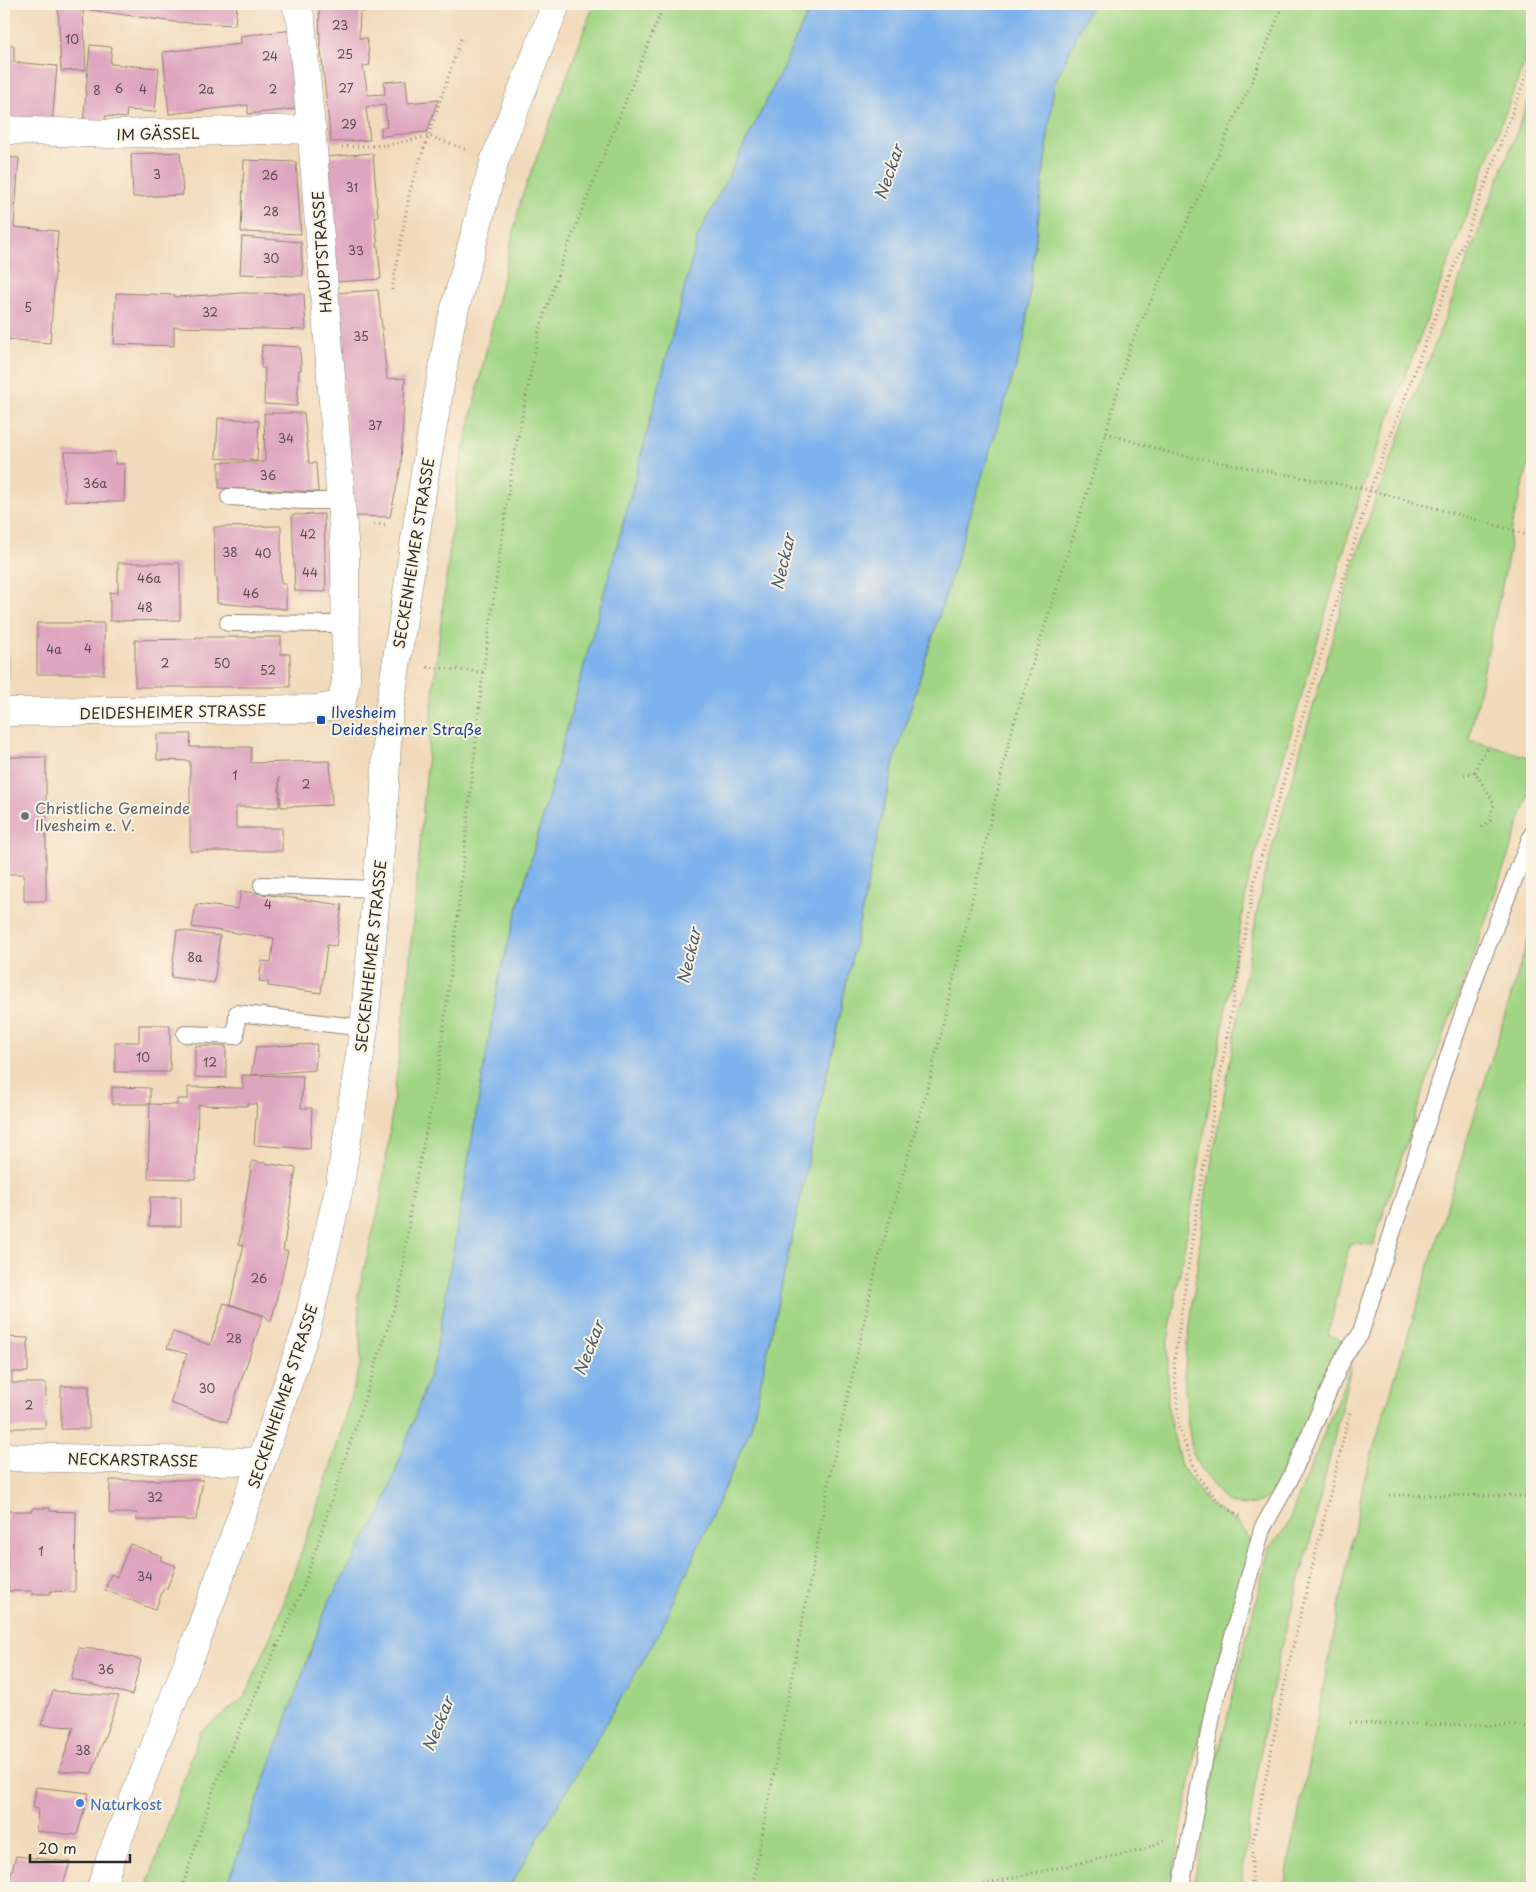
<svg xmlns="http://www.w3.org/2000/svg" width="1536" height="1892" font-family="'Playpen Sans',sans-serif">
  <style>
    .green { fill: #a1d585; stroke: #668058 }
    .water { fill: #7eb2ec; stroke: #546e8c }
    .building { fill: #dea5bf }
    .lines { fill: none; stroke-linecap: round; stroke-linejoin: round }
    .service-casing { stroke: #8e8273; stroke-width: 18 }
    .minor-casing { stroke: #8e8273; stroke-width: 29 }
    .secondary-casing { stroke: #8e8273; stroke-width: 29 }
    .path { stroke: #8e8273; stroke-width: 3; stroke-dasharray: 1 4; stroke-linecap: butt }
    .service { stroke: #fff; stroke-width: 16 }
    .minor { stroke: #fff; stroke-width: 28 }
    .secondary { stroke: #fff; stroke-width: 28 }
    .transit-dot { fill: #1a4fb4; stroke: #fcf5e5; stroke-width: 2 }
    .worship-dot { fill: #6b7280; stroke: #fcf5e5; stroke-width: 2 }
    .shop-dot { fill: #3f7fe0; stroke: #fcf5e5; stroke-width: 2 }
    .labels { text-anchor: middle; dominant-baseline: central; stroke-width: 4; stroke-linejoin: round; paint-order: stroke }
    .number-label { font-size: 12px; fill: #584a50 }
    .street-label { font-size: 15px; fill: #2b2b2b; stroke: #fcf5e5 }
    .transit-label { font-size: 15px; fill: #164399; stroke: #fcf5e5; text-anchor: start }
    .worship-label { font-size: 15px; fill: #5b616d; stroke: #fcf5e5; text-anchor: start }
    .shop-label { font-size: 15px; fill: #366cbe; stroke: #fcf5e5; text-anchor: start }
    .water-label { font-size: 16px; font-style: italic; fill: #485a6f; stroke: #fcf5e5 }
  </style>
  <rect width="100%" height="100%" fill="#fcf5e5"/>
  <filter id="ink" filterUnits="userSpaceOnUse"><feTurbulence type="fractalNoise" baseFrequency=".02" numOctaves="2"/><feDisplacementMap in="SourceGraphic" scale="10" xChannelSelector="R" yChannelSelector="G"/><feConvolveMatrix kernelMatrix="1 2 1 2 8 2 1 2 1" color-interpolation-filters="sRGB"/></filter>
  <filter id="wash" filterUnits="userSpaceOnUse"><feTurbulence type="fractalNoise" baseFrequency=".0096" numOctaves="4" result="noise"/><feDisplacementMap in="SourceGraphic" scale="20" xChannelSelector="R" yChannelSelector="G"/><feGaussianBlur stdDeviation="1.12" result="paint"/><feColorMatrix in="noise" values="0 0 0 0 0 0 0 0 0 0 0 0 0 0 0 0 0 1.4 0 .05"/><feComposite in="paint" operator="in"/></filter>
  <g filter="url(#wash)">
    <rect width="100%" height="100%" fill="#f1dabb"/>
    <path class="green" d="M594 4H812L771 92 698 236 630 498 500 973 435 1359 382 1510 328 1603 226 1888H146L200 1732 245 1697 278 1619 329 1472 361 1362 358 1294 381 1198 406 1000 435 674 459 469 521 199Z
      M1092 4H1532V43L1361 492 1249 876 1168 1341V1412L1181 1466 1208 1503 1241 1525 1251 1542 1195 1754 1171 1888H509L661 1630 751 1428 893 765 1024 340 1054 84Z
      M1532 92V451L1509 536 1510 548 1469 740 1532 758V786L1474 954 1427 1080 1373 1245 1350 1243 1328 1335 1342 1340C1331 1365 1280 1491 1263 1501 1251 1507 1238 1505 1226 1502L1207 1478 1193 1454 1188 1425 1184 1376 1206 1193 1263 880 1352 571 1375 500Z
      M1532 926V1888H1284L1364 1480Z
      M1351 1366 1310 1542 1281 1647 1256 1775 1241 1888H1193L1217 1759 1269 1548 1286 1528Z"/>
    <path class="water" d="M812 4H1092L1054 84 1024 340 893 765 751 1428 661 1630 509 1888H226L328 1603 382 1510 435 1359 500 973 630 498 698 236 771 92Z"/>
    <g id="blocks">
      <path class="building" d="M58 4H237L235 25 175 22 83 9 86 70 61 71Z
        M319 4H369V11L360 12 359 38H367L370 65 363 66 368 95 385 94 384 82 406 80 408 103 438 100 427 132 381 136V128L387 127 385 105 366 107 370 140 331 142 320 42Z
        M294 30 303 108 248 114V105L169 114 163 52 241 44 240 36Z
        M4 45H14V62L57 66 52 126 4 122Z
        M90 45 112 47 110 64 159 68 155 112 127 110 126 118 106 116 104 127 83 125Z
        M180 152 183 195 133 197 131 154Z
        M373 153 378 217 375 218 381 279 336 282 326 157Z
        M4 157 19 158 14 227 58 231 50 343 4 339Z
        M244 160 296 162 301 234 241 232Z
        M242 237 301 242 303 276 240 274Z
        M378 290 387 379 405 378 401 466 390 517 354 516 336 293Z
        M116 293 175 295V297L244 293 304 294 306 330 174 327V346L114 344Z
        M262 345 300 347 301 370H299L297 406 264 404 265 368H261Z
        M264 413H304L309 463H316L318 492 219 488V462H265Z
        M218 418 259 421 257 461 216 458Z
        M65 452H115V464H125L124 502 65 501Z
        M324 514 326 592 295 591 292 515Z
        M281 526V584H286V609L217 603V578L215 577 214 527Z
        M118 563H180V620L110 621V592L118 593Z
        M37 623H104V674H37Z
        M4 632H8L9 678H4Z
        M196 637H281V654H290V687H135V640L196 639Z
        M157 734H191L190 747H251V763L330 761 332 805 281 807 279 777V807H236V828H282V851H190V761L157 760Z
        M4 757H46V901H24V874H4Z
        M241 891 342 905 336 946 327 945 321 993 268 986V982L259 981 262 961 271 962 274 938 192 927 196 904 238 909Z
        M177 930 220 936 214 983 171 977Z
        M139 1025H170V1072H115V1042H139Z
        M317 1044 315 1070 251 1075 256 1047Z
        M195 1046H226V1078L195 1077Z
        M242 1075 303 1076 301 1108H312L310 1149 254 1145 257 1104H247V1106L198 1105 196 1179 148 1178 150 1104 177 1105V1099H188V1087L243 1088Z
        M112 1087 150 1088V1104H112Z
        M252 1161 296 1168 283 1251H288L271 1322 264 1315 230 1304 244 1245 239 1244Z
        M150 1197H181V1226H149Z
        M224 1303 263 1316 227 1422 170 1403 187 1354 167 1348 173 1332 210 1345Z
        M4 1337 28 1338V1372H12V1383H46L45 1428H4Z
        M61 1386H89V1429H61Z
        M110 1480H203L196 1520H136L137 1513H109Z
        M32 1508H50V1511L76 1512 75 1592 50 1591V1594H32L31 1591H6L7 1511H32Z
        M130 1544 162 1556 160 1560 176 1566 167 1588H164L155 1610 105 1590 111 1574 117 1577Z
        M79 1648 104 1650 141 1660 132 1695 71 1679Z
        M53 1691 119 1696 92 1773 59 1771 74 1727 41 1725Z
        M36 1787 89 1793 77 1835 36 1831 38 1809 33 1808Z
        M16 1856 70 1862 62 1888H7Z"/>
    </g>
  </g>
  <g filter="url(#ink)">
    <use href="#blocks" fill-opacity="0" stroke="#8e8273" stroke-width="1"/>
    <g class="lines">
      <g class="service-casing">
        <path id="service" d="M229 497 304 501H341
          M228 623 345 624
          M262 885 377 889
          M185 1034 236 1036 237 1013 364 1028
          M1181 1888 1214 1705 1262 1529 1289 1481 1345 1354 1360 1335 1442 1075 1478 970 1532 834"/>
      </g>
      <g class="minor-casing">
        <path id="minor" d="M4 130 110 134 312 129
          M4 712 317 709 341 705 346 682 345 553 313 149 301 20 296 4
          M4 1457 261 1462"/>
      </g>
      <g class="secondary-casing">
        <path id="secondary" d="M101 1888 111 1857 198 1637 261 1462 307 1327 340 1184 364 1028 384 805 388 719 426 466 450 327 495 159 556 4"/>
      </g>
      <path class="path" d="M342 147 388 145 429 136 465 149
        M392 290 410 190 462 36
        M1106 433 1170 453 1370 490 1506 528 1532 537
        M374 525 387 524
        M427 667 483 672
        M1475 772 1479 761 1490 746
        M1464 775 1475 772 1494 803 1490 820 1479 830
        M1528 1023H1532
        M1389 1495 1532 1496
        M1240 1516 1221 1504 1198 1477 1179 1428 1174 1362 1199 1194 1255 878 1370 490 1532 60
        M1350 1723 1532 1726
        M182 1888 215 1785 303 1588 400 1290 412 1197 437 1081 458 912 483 673 512 467 539 331 564 256 664 4
        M752 1888 830 1476 877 1264 930 1079 1012 729 1106 433 1130 346 1256 72 1283 4
        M969 1888 1024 1875 1142 1850 1165 1840
        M1252 1888V1847L1288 1667 1350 1412"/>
      <use href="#service" class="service"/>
      <use href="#minor" class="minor"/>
      <use href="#secondary" class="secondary"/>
    </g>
  </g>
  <rect class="transit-dot" x="316" y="715" width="10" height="10" rx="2.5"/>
  <circle class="worship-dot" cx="25" cy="816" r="5"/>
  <circle class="shop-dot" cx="80" cy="1803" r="5"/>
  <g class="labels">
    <g class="number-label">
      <text x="340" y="25">23</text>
      <text x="72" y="39">10</text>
      <text x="345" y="54">25</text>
      <text x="270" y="56">24</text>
      <text x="119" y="88">6</text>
      <text x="346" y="88">27</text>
      <text x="143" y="89">4</text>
      <text x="206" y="89">2a</text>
      <text x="273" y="89">2</text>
      <text x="97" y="90">8</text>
      <text x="349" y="124">29</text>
      <text x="157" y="174">3</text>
      <text x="270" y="175">26</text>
      <text x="352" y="187">31</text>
      <text x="271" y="211">28</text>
      <text x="356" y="250">33</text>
      <text x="271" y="258">30</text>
      <text x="28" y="307">5</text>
      <text x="210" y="312">32</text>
      <text x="361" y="336">35</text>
      <text x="375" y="425">37</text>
      <text x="286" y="438">34</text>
      <text x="268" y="475">36</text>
      <text x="95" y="483">36a</text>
      <text x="308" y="534">42</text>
      <text x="230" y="552">38</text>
      <text x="263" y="553">40</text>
      <text x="310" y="572">44</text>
      <text x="149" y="578">46a</text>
      <text x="251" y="593">46</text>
      <text x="145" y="607">48</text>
      <text x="88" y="648">4</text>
      <text x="54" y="649">4a</text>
      <text x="165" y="663">2</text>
      <text x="222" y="663">50</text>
      <text x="268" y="670">52</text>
      <text x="235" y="775">1</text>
      <text x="306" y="784">2</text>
      <text x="268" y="904">4</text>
      <text x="195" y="957">8a</text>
      <text x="143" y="1057">10</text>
      <text x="210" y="1062">12</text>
      <text x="259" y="1278">26</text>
      <text x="234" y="1338">28</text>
      <text x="207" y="1388">30</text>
      <text x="29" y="1405">2</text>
      <text x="155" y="1497">32</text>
      <text x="41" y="1551">1</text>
      <text x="145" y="1576">34</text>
      <text x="106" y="1669">36</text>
      <text x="83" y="1750">38</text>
    </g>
    <g class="street-label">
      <text transform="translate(158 133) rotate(-1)">IM GÄSSEL</text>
      <text transform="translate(321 252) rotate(-94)">HAUPTSTRASSE</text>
      <text transform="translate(413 553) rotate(-81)">SECKENHEIMER STRASSE</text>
      <text transform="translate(173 711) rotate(-1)">DEIDESHEIMER STRASSE</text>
      <text transform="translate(370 956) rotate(-84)">SECKENHEIMER STRASSE</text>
      <text transform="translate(282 1396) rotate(-72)">SECKENHEIMER STRASSE</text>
      <text transform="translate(133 1459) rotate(1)">NECKARSTRASSE</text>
    </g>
    <g class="transit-label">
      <text x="331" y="711">Ilvesheim<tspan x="331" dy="17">Deidesheimer Straße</tspan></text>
    </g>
    <g class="worship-label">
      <text x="35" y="807">Christliche Gemeinde<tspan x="35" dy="17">Ilvesheim e. V.</tspan></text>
    </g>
    <g class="shop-label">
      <text x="90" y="1803">Naturkost</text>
    </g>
    <g class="water-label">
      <text transform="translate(888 172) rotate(-71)">Neckar</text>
      <text transform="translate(782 562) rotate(-77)">Neckar</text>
      <text transform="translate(688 956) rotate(-77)">Neckar</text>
      <text transform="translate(588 1348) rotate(-69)">Neckar</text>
      <text transform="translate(437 1724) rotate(-68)">Neckar</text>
    </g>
  </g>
  <rect width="1536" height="1892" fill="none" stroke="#fcf5e5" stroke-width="20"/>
  <path d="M30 1854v8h100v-8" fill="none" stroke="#2b2b2b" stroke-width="2.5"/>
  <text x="38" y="1854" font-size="15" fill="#2b2b2b" stroke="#fcf5e5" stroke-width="4" paint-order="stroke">20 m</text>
</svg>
